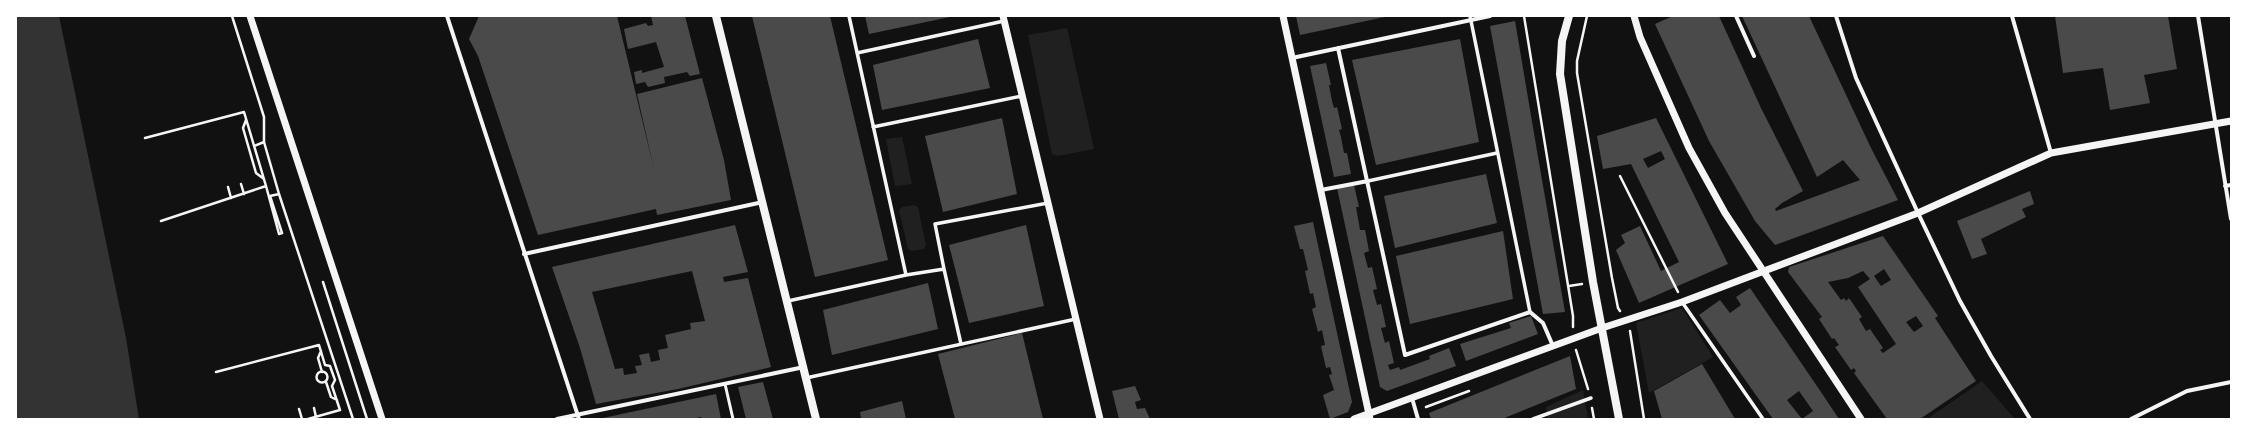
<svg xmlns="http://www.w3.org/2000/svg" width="2247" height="435" font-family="Ubuntu,sans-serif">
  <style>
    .green { fill: #202020 }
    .water { fill: #333 }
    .building { fill: #4a4a4a; fill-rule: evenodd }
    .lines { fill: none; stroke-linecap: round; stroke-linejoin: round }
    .path { stroke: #f5f5f5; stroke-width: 2.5 }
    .service { stroke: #f5f5f5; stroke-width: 3 }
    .pedestrian { stroke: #f5f5f5; stroke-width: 3.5 }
    .minor { stroke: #f5f5f5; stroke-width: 4 }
    .tertiary { stroke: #f5f5f5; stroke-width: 7 }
    .secondary { stroke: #f5f5f5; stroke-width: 8 }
  </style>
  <rect width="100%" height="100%" fill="#111"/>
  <path class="green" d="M1067 28 1094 149 1058 156 1052 154 1028 35Z
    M902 137 912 184 895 186 886 139Z
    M914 205 918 207 926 245 924 249 911 251 908 249 899 210 902 207Z
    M1682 308 1713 357 1649 393 1636 323Z
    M1982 381 2015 419H1927Z
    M1583 390 1588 419H1547L1546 407Z"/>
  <path class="water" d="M16 16H59L126 338 139 419H16Z"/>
  <path class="building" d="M479 16H617L654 169 637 94 702 78 724 160 731 200 657 215 656 209 538 235 478 56 469 39Z
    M651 16H685L700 74 690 76 687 72 664 77 665 83 648 87 645 82 636 84 634 72 642 70V73L664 67 656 42 628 49 624 29 646 23 648 26 653 25Z
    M752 16H830L888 260 815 277Z
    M865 16H950V17L869 34Z
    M1296 16H1385V17L1300 35Z
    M1673 16H1719L1761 108 1803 191 1782 203 1775 209 1776 211 1860 180 1843 160 1817 177 1742 16H1809L1871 148 1898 200 1775 245 1755 221 1709 141 1655 24Z
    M2055 16H2168L2177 69 2144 75 2150 103 2110 110 2103 68 2063 73Z
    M1515 21 1537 151 1565 312 1543 314 1490 26Z
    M978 39 990 88 882 110 873 65Z
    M1460 39 1479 142 1376 165 1352 60Z
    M1326 63 1331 85H1329L1332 101 1334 108 1337 107 1342 129 1339 130 1341 137 1344 153H1347L1351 174 1334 177 1310 66Z
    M1002 118 1017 194 943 212 925 136Z
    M1656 118 1728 264 1639 303 1616 250 1625 243 1621 235 1640 226 1661 271 1679 262 1631 164 1603 169 1597 136ZM1661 151 1665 159 1648 168 1643 159Z
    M1486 174 1497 223 1395 248 1384 196Z
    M1354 185 1359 207H1356L1360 230H1365L1369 251 1364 253 1368 268 1372 267 1377 289 1373 290 1377 305 1381 304 1386 327 1381 328 1385 343 1389 341 1394 363 1388 365 1390 370 1399 367 1400 370 1430 359 1429 356 1449 348 1456 366 1387 391 1380 387 1337 188Z
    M2030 191 2034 204 2022 209 2026 217 1981 239 1987 254 1972 259 1957 221Z
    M1313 222 1352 402 1348 412 1330 419 1323 395 1334 390 1329 375 1332 374 1330 367 1326 368 1321 346 1325 345 1322 330 1318 332 1312 309 1316 307 1313 293 1310 294 1305 271 1308 270 1303 249H1300L1294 226Z
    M735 225 748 272 723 277 724 282 748 278 771 367 678 389 596 404 580 348 552 267ZM692 271 705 321 690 323 691 329 665 335 668 348 658 350 660 360 651 362 649 353 639 355 642 365 635 366 637 373 624 375 623 368 615 369 592 292Z
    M1026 225 1044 306 969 323 949 245Z
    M1503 231 1513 299 1410 324 1396 256Z
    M1883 236 1938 316 1935 318 1976 381 1920 419H1887L1854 373 1856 371 1854 368 1851 370 1835 347 1839 345 1834 338 1832 339 1819 319 1822 317 1788 272 1789 267ZM1884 269 1891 280 1881 286 1874 276ZM1863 271 1870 279 1858 287 1896 344 1883 353 1880 350 1883 348 1870 329 1866 331 1859 319 1862 317 1849 298 1846 301 1844 298 1841 300 1828 282 1848 278ZM1916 316 1923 326 1914 332 1906 322Z
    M928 283 938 329 832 355 823 310Z
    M1750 288 1821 392 1839 419H1773L1699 315 1720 300 1730 313 1741 305 1736 297ZM1799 391 1813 411 1802 419 1787 400Z
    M1531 316 1538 334 1466 361 1460 344 1511 328 1509 323Z
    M1022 333 1043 419H955L938 354Z
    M1570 356 1576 389 1502 419H1431L1429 413Z
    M1702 364 1735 419H1662L1654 391Z
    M763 382 773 419H746L738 387Z
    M1135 386 1141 400 1135 402 1137 409 1145 408 1150 419H1119L1112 391Z
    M716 394 721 419H702L701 417 692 419H598Z
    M902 401 906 419H861L860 412Z"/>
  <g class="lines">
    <path class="path" d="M232 16 264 117V142L279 194 353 419
      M1524 16 1573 316V327
      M1587 16 1577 61V73L1612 278 1618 308 1620 311
      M246 120 243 128 256 173 264 179
      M145 138 244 112 266 186
      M254 146 264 142
      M1620 176 1678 292
      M241 184 244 194
      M228 187 231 198
      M161 221 266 186 279 234 282 233 270 196 279 194
      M323 282 367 419
      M1569 286 1582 284
      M1630 331 1644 419
      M1576 350 1588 389
      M321 351 318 358 322 372
      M316.5 377a5.5 5.5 0 1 1 11 0a5.5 5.5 0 1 1-11 0Z
      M216 372 319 345 325 365 330 366 335 380 332 386 340 410 308 419
      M326 382 331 397 337 400
      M1426 407 1469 391
      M314 408 316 417
      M1592 408 1594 419
      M299 409 302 419"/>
    <path class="service" d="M725 384 733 419"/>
    <path class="pedestrian" d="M849 16 906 275 944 269 961 344
      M1470 16 1530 312
      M857 53 1004 21
      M873 127 1022 96
      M1368 181 1497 153
      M944 269 935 224 1048 203
      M788 301 906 275
      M1682 302 1763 419
      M806 378 1076 319
      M1533 419 1591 398"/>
    <path class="minor" d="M447 16 579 419
      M1736 16 1754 56
      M1836 16 1856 78 1918 213 1960 301 1991 356 2030 419
      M2012 16 2051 153
      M2198 16 2231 219
      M1338 48 1405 355 1530 312 1543 323 1553 346
      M1292 58 1490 16
      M2225 186 2231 185
      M1321 190 1368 181
      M524 254 763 202
      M1412 398 1418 419
      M557 419 804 367
      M2131 419 2187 391 2231 382"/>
    <path class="tertiary" d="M250 16 382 419
      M1003 16 1100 419
      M1283 16 1370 419
      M1634 16 1640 37 1689 148 1725 213 1861 419
      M1354 419 1602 328 1682 302 1918 213 2051 153 2231 121"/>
    <path class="secondary" d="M716 16 816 419
      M1569 16 1562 41 1560 74 1593 282 1619 419"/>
  </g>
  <rect width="2247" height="435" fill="none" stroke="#ffffff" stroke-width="34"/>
</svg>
